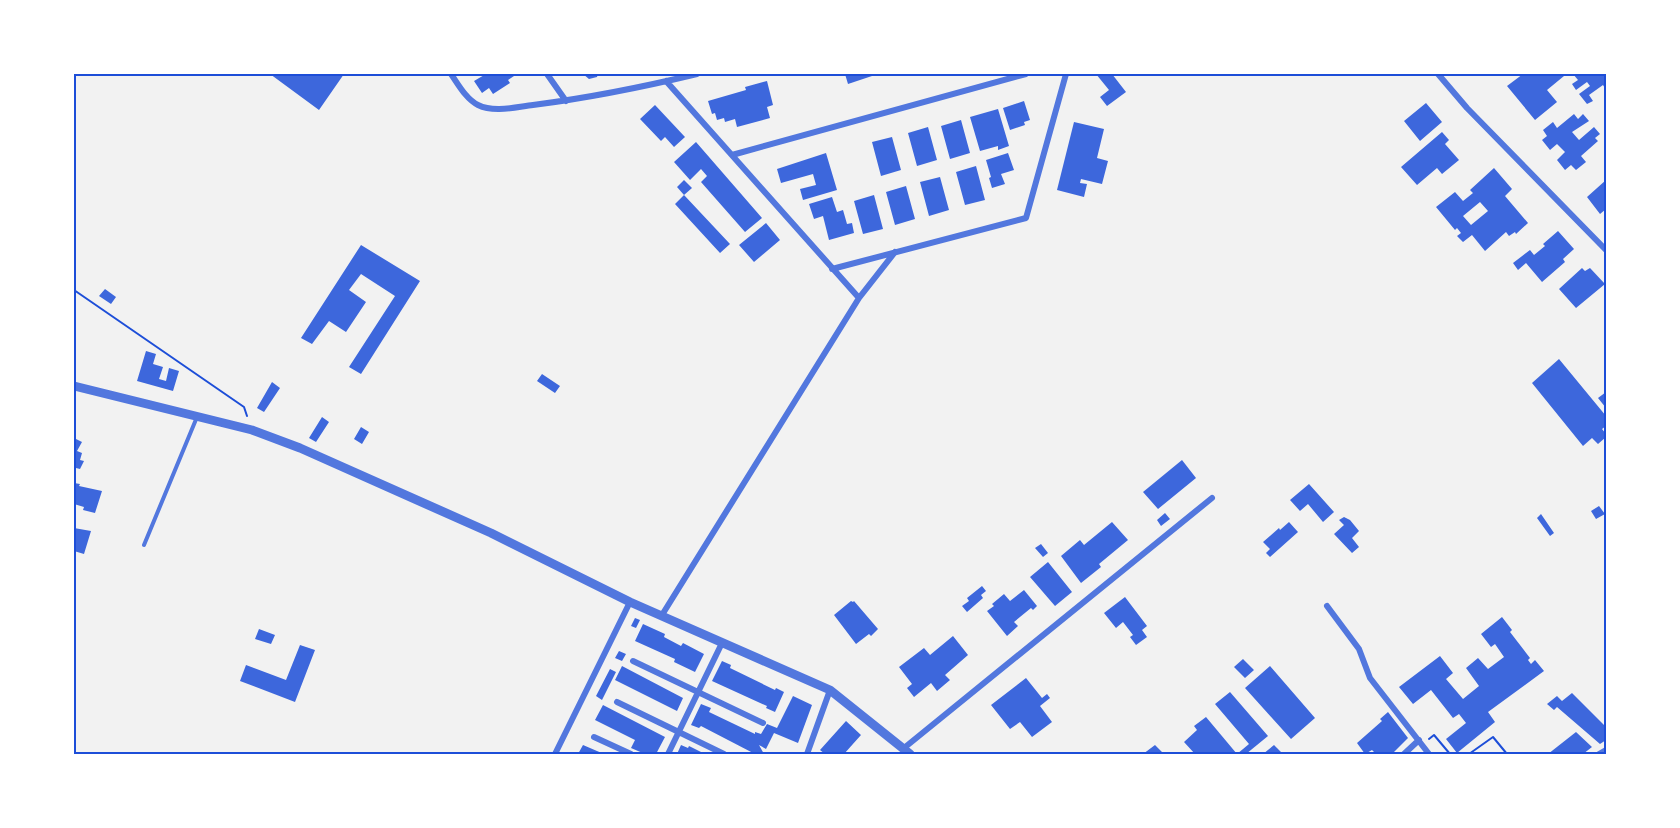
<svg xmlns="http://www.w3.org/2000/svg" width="1680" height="828" font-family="Roboto,sans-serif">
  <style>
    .building { fill: #3d67dc; fill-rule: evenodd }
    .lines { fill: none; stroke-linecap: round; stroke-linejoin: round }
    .path { stroke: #1d4ed8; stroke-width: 2 }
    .service { stroke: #5277de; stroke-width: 4 }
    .minor { stroke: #5277de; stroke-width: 6 }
    .tertiary { stroke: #5277de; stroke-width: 9 }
    .neatline { fill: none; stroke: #1d4ed8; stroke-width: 2 }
  </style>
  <rect width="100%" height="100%" fill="#f2f2f2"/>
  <path class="building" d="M270 74H344L319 110Z
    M486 74H517L508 80 510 83 493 94 489 88 482 93 474 81Z
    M583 74H598L597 77 589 79Z
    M845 74H878L848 84Z
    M1096 74H1112L1126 92 1107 106 1100 97 1109 90Z
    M1523 74H1562L1564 76 1547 90 1557 102 1535 120 1507 86Z
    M1573 74H1606V90L1603 85 1589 95 1593 101 1587 104 1579 94 1590 86 1587 82 1576 90 1572 84 1578 80Z
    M767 81 773 105 767 107 770 118 737 127 735 119 725 122 724 118 717 120 715 113 712 114 708 101 746 90 745 87Z
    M1024 101 1030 120 1024 122 1025 125 1010 130 1003 108Z
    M1426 103 1442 122 1420 141 1404 121Z
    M655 105 685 137 674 147 665 137 661 141 640 119Z
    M998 109 1009 146 998 150V146L980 151 970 117Z
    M1574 114 1578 119 1583 114 1589 121 1572 132 1579 140 1594 127 1600 134 1595 138 1598 141 1581 156 1586 162 1576 170 1571 165 1565 170 1557 160 1565 152 1557 144 1550 150 1542 140 1547 136 1543 130 1553 122 1557 128Z
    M961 120 970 153 950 159 941 126Z
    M1074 122 1104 129 1097 158 1108 161 1102 184 1081 179 1080 183 1087 184 1084 197 1057 190Z
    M928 127 937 160 917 166 908 133Z
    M1442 132 1449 140 1445 144 1459 160 1442 174 1437 168 1417 185 1401 167Z
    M892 137 901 170 881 176 872 142Z
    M696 142 762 218 745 232 701 182 707 176 701 169 690 180 674 162Z
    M826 153 837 190 803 200 800 189 816 185 813 174 781 183 777 169Z
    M1008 153 1014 170 1001 174 1005 184 992 188 989 178 991 177 986 160Z
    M976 166 985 200 965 205 956 172Z
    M1494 168 1512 189 1505 196 1528 223 1516 234 1515 232 1509 236 1506 232 1485 251 1472 235 1463 242 1457 236 1461 233 1457 228 1455 230 1436 207 1455 192 1463 201 1473 193 1470 190ZM1480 202 1488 211 1471 225 1463 216Z
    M940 177 949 210 929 216 920 182Z
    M684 180 692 188 684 195 677 187Z
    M1606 180V209L1600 214 1587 197Z
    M906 186 915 219 895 225 886 192Z
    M684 195 730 244 720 253 675 204Z
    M874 195 883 229 863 234 854 201Z
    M832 197 837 212 843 210 847 224 852 223 854 233 829 240 823 216 814 219 809 204Z
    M766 223 780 240 754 262 739 245Z
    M1558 231 1574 249 1563 259 1565 262 1542 282 1526 263 1518 270 1513 263 1530 250 1534 255 1545 246 1543 244Z
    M361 245 420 281 361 374 349 367 395 296 361 274 349 290 366 302 346 332 329 321 312 344 301 338Z
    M1582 268 1585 271 1590 268 1605 284 1576 308 1559 289Z
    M105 289 116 297 111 304 99 296Z
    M146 351 156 354 153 364 163 367 159 379 166 381 169 368 179 371 173 391 137 381Z
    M1559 359 1606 416V426L1602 429 1606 434V437L1598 444 1592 438 1583 446 1532 383Z
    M542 374 560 386 555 393 537 381Z
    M272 382 280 388 264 412 257 408Z
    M1606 392V408L1598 398Z
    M322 417 329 422 316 442 309 438Z
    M361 427 369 432 362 444 354 439Z
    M74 438 82 442 77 451 82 453 80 460 84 461 80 469 76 468 74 473Z
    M1182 460 1196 478 1158 509 1143 492Z
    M74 483 80 484 79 486 102 491 95 513 83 510 84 507 74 504Z
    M1309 484 1334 512 1323 522 1308 504 1300 511 1290 500Z
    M1599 506 1605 514 1596 519 1591 511Z
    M1165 513 1170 519 1161 526 1157 520Z
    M1541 514 1554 533 1550 536 1537 518Z
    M1344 517 1350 520 1359 531 1352 538 1359 547 1352 553 1334 534 1344 525 1339 520Z
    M1112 522 1128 540 1099 564 1101 567 1081 583 1061 556 1080 540 1084 545Z
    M1289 522 1298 532 1270 557 1266 553 1270 549 1263 542 1279 528 1280 530Z
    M74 528 91 531 84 554 74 551Z
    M1041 544 1048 553 1043 557 1035 548Z
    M1048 562 1072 592 1055 606 1030 577Z
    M982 586 986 591 981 595 983 598 967 612 962 606 969 601 967 598Z
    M1024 590 1037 606 1033 610 1031 608 1014 622 1018 626 1007 636 987 611 994 606 992 604 1004 594 1010 601Z
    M1125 597 1147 626 1142 630 1147 637 1136 645 1130 637 1133 635 1123 622 1116 628 1104 613Z
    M851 601 853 602 854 601 878 629 871 636 869 634 856 644 834 615Z
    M1502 617 1512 630 1510 632 1530 658 1528 660 1531 664 1535 660 1544 671 1488 712 1495 722 1457 753 1446 739 1466 723 1459 714 1453 718 1431 690 1413 704 1399 687 1440 656 1453 673 1446 679 1463 699 1479 686 1466 668 1478 658 1488 669 1504 657 1495 644 1491 647 1481 634Z
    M635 618 640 620 636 628 631 626Z
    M643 624 665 634 664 637 681 646 683 643 704 654 695 672 674 662 675 659 635 641Z
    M259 629 275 635 271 644 255 639Z
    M953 636 968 655 945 675 950 680 937 691 931 683 914 697 907 688 912 684 899 667 924 648 930 655Z
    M300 645 315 650 295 702 240 681 246 665 286 680Z
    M619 651 626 654 622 661 615 658Z
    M1243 659 1254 670 1245 678 1234 667Z
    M722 661 731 665 730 668 775 690 776 688 784 692 775 712 766 708 767 706 712 681Z
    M622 666 683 698 677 711 615 680Z
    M1270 666 1315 718 1291 739 1245 688Z
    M610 669 616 672 602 700 596 696Z
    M1026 678 1042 698 1047 694 1050 698 1040 706 1052 722 1032 737 1020 722 1010 729 991 705Z
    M1230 692 1268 736 1246 754H1201L1199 752 1195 754 1184 742 1197 730 1194 726 1206 717 1237 754 1249 744 1215 704Z
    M1572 693 1606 727V740L1600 744 1557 707 1554 710 1547 704 1557 696 1562 701Z
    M793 696 812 705 798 743 774 733 766 749 759 745 764 754H755L701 726 699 728 691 725 701 704 711 708 709 712 755 734V732L761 734 767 724 777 728Z
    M603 705 665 737 656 754H645L631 748 635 740 595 720Z
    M1388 712 1408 738 1392 754H1376L1372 750 1365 754 1357 743 1382 721 1380 719Z
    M846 721 861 735 844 754H825L820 750Z
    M1576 732 1592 747 1583 754H1548Z
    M583 745 604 754H578Z
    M681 745 688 748 689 746 705 754H677Z
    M1155 745 1164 754H1143Z
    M1274 745 1283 754H1263Z"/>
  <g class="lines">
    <path class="path" d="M74 290 244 407 247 416
      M1429 739 1434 735 1450 754
      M1469 754 1493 737 1507 754"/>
    <path class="service" d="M144 545 197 417"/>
    <path class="minor" d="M451 74C458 84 466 99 478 105 494 113 516 107 533 105 588 98 643 87 697 74
      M547 74 566 101
      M1438 74 1467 108 1606 250
      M666 81 859 298
      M732 155 1026 74
      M832 269 1026 218 1066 74
      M1327 606 1359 649 1370 678 1429 754
      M662 615 859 298 895 252
      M633 661 763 723
      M617 702 724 754
      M594 737 631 754
      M904 748 1212 498
      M555 754 630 602
      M668 754 722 643
      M807 754 830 690
      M1404 754 1419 740
      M1599 754 1606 750"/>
    <path class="tertiary" d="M74 386 252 430 300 448 491 533 630 602 830 690 910 754"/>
  </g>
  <rect width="1680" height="828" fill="none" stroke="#ffffff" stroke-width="150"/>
  <rect x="75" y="75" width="1530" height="678" class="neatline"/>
</svg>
